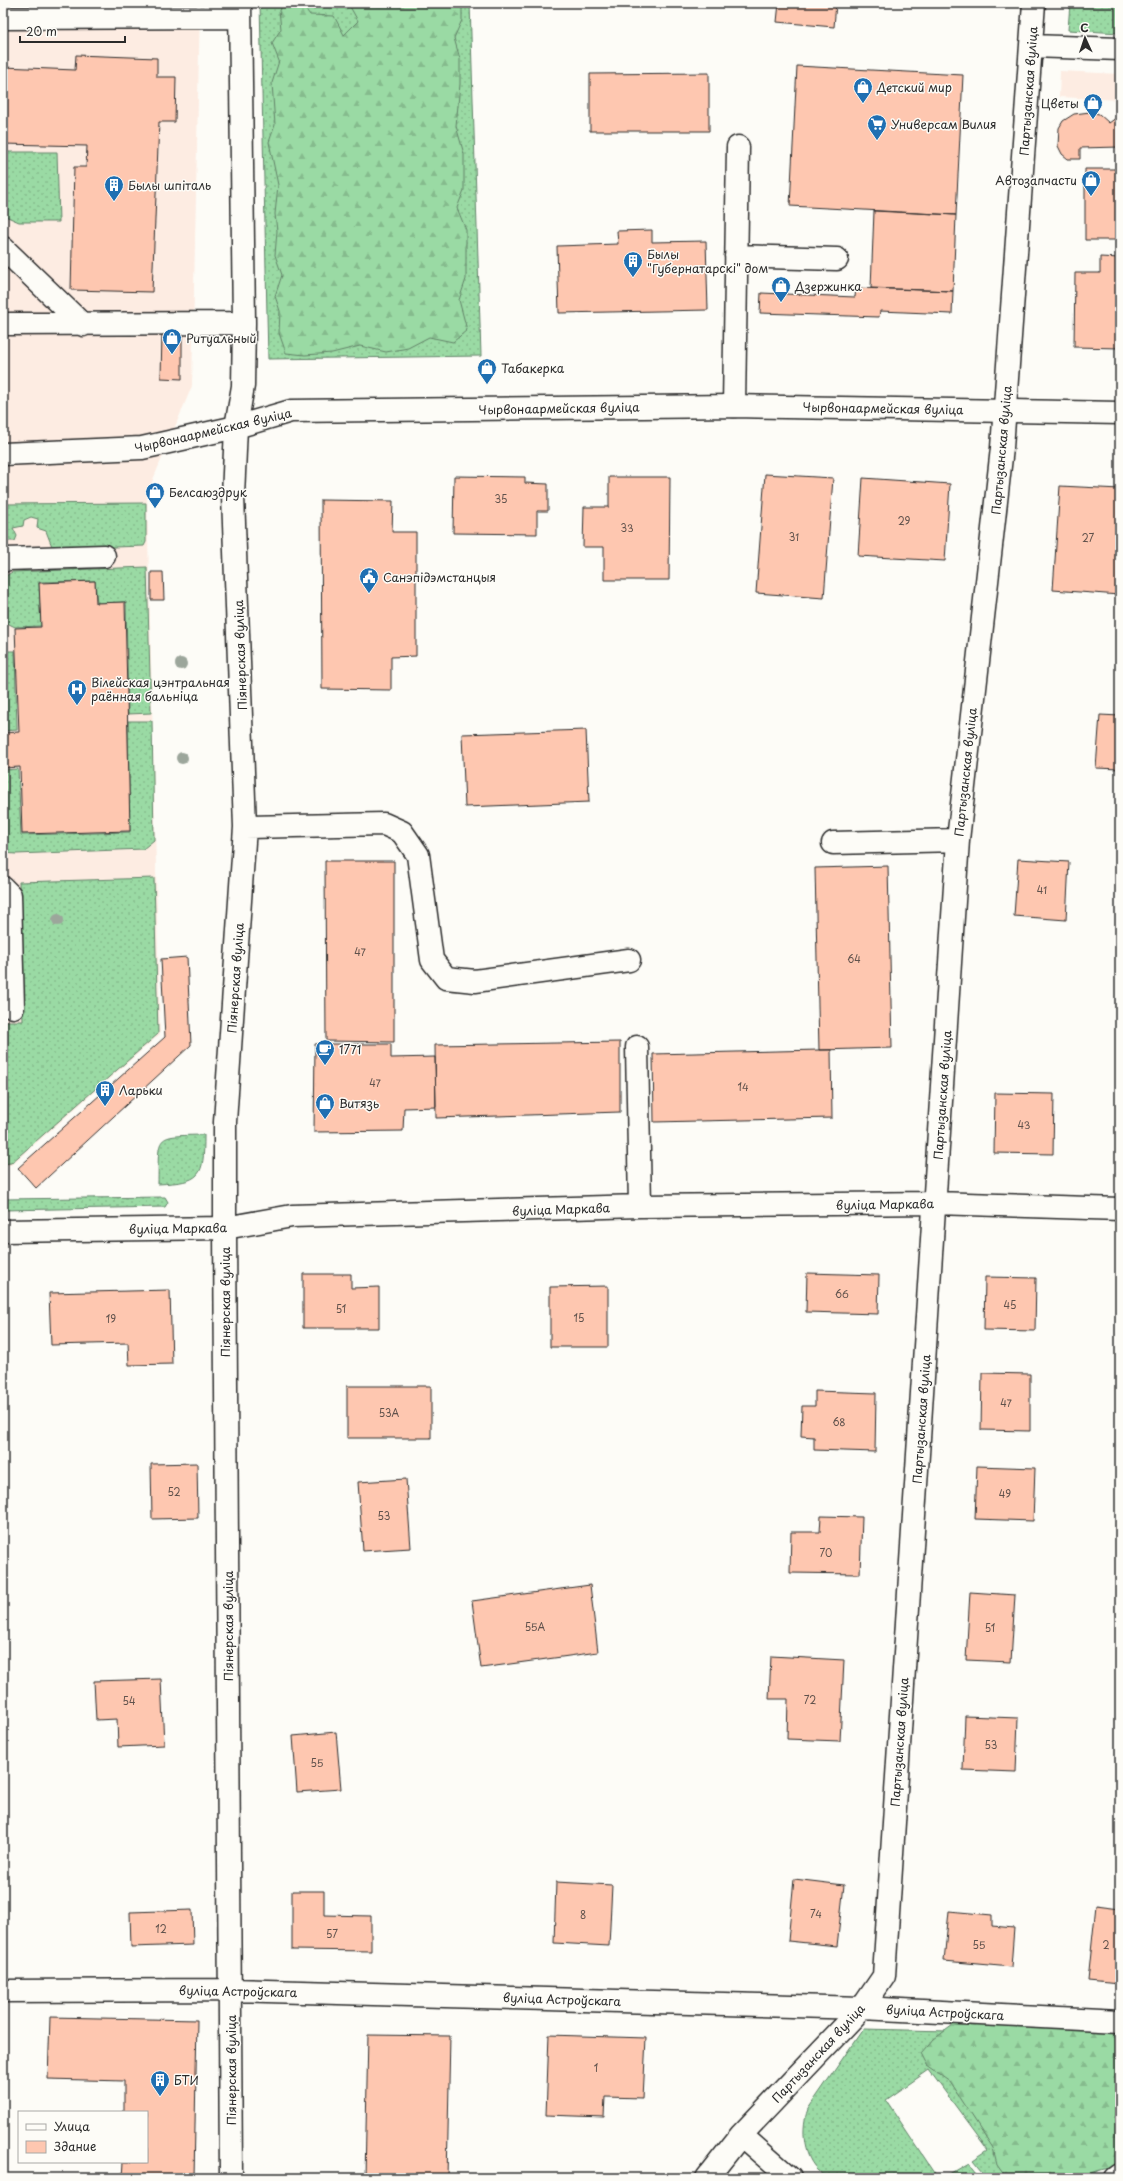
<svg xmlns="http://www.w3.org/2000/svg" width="1123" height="2181" font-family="'Playpen Sans',sans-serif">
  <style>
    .built { fill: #fdece2 }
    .grass { fill: url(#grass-dots); stroke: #628268 }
    .forest { fill: url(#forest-firs); stroke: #628268 }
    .building { fill: #fec7b0; stroke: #2b2b2b }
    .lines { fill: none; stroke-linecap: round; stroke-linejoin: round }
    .minor-casing { stroke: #2b2b2b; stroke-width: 25 }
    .major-casing { stroke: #2b2b2b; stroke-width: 25 }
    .minor { stroke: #fdfcf7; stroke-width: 22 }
    .major { stroke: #fdfcf7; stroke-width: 22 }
    .tree { fill: #9ca69b }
    .labels { text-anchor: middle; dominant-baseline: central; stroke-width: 3; stroke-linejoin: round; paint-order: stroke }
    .number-label { font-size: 10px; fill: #60524c }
    .poi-label { font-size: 12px; fill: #2b2b2b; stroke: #fdfcf7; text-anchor: start }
    .street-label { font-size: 12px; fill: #2b2b2b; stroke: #fdfcf7 }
  </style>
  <defs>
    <pattern id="grass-dots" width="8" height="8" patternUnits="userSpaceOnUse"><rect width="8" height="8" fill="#9adaa4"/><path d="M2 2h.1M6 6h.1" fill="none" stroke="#85bb8d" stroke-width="1.8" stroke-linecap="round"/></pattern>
    <pattern id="forest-firs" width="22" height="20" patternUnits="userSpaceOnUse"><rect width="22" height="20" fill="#9adaa4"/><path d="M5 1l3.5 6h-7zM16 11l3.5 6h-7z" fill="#85bb8d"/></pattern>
  </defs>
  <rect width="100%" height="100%" fill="#fdfcf7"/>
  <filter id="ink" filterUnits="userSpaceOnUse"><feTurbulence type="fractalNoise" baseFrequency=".025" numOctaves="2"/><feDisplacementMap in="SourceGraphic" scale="8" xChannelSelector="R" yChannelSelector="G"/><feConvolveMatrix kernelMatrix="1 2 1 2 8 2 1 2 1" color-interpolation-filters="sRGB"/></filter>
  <g filter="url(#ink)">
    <path class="built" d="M3 3H200L192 386 147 494 160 1034 11 1165H3Z
      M1060 71 1120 74V100L1059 97Z"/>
    <path class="grass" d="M260 3H470L481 356 268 359Z
      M1070 3H1120V33L1068 30Z
      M3 152H57L59 222H19L3 215Z
      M146 503V542L144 546 53 549 46 531 37 528 38 519 31 517 24 520 23 526 13 528 17 536 15 541H7L3 545V504Z
      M147 567 151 713 128 714 126 602 97 603 95 581 39 582 41 626 15 627 3 621V578L12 572Z
      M7 651H15L17 730 3 731V653Z
      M128 721H152L154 840 143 849 16 854 3 853V770L18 769 21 835 130 832Z
      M154 878 158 1034 11 1163 3 1164V1021H23L19 882Z
      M204 1135C204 1178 201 1182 158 1184 159 1134 153 1136 204 1135Z
      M165 1197 168 1202 165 1207 3 1210V1199Z
      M863 2029 1120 2035V2159L1086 2178H988L973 2160 988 2150 929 2070 886 2100 938 2178C912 2178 885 2178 858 2178 850 2178 838 2180 831 2178 804 2169 799 2132 808 2109Z
      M969 2163 981 2178H943Z"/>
    <path class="forest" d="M287 3H301L310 15 334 16 344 35 358 21 348 3H462V20L454 38 460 59V84L456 126 464 154V190L457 208 466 230V279L459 300 467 330 453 342 429 337 408 348 386 352 360 346 332 353 305 355 286 353 279 333 280 311 275 296 282 275 275 255 277 231 275 214 278 185 269 142 275 125 272 83 279 61 272 43 281 29 279 10Z
      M957 2022 1120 2028V2162C1107 2173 1098 2166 1085 2178H1007L997 2164 993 2148 950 2082 927 2066 921 2054 934 2039Z"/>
    <path class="building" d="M779 3H836L834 27 777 22Z
      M76 55 157 58V77H176L175 122H159L152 292 71 290 74 167H86L87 146 3 144V67L75 70Z
      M797 66 963 75 956 215 790 206Z
      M709 73V131H590V74Z
      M1090 112 1099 114 1109 123 1120 115V147L1080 148V159H1068L1062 154 1058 146 1059 128 1063 121 1074 114Z
      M1085 169H1120V240H1085Z
      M874 211 956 215 953 291 871 288Z
      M652 230V242L706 241 708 310 559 313 557 246 618 244 617 231Z
      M1100 257 1120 258V348L1074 347 1075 273H1100Z
      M856 288 953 291 952 314 880 311 879 317 760 313 761 293 855 297Z
      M162 333H182V379L161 378Z
      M765 474 833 478 824 598 756 593Z
      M454 476 525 477V483L548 484V511H537V534L453 533Z
      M609 477H670L669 580H604V547H583L584 507H609Z
      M863 478 950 484 945 561 858 556Z
      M1060 486 1120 489 1119 595 1053 590Z
      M321 500 393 501 392 532H416V656L391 657V690L322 689Z
      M151 572H163L164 600H151Z
      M95 581 96 603 125 602 130 831 22 834 20 767 3 768V733L19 732 15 628 41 627 39 583Z
      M1100 715 1120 716V769L1096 768Z
      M586 730 589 802 465 807 462 734Z
      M1018 859 1069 862 1066 920 1014 916Z
      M325 861H394V1042L326 1041Z
      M888 866 892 1048 819 1050 815 868Z
      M187 957 191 1045 36 1188 18 1168 165 1037 161 959Z
      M620 1042V1112L436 1118 435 1045Z
      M315 1044H391V1058L435 1057 436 1107 404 1108 403 1131 314 1132Z
      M819 1050H831L832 1118 654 1122 653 1054Z
      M995 1093 1054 1094 1053 1154 994 1153Z
      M1120 1269V1304H1117Z
      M807 1273 879 1275 878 1314 806 1312Z
      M303 1274H351V1288L379 1287V1328H303Z
      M985 1277 1036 1278 1035 1331 984 1330Z
      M608 1286V1347H550V1287Z
      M170 1290 172 1364 129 1365 128 1343 51 1345 49 1293Z
      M982 1373 1030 1374V1431L981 1430Z
      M347 1386H431V1438H347Z
      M815 1391 876 1393 875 1452 814 1450V1437L801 1436 802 1406H815Z
      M197 1463 198 1518 152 1519 151 1464Z
      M977 1466 1035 1468 1033 1521 975 1519Z
      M406 1479 411 1548 363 1551 358 1482Z
      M821 1516 862 1517 860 1574 790 1573 791 1532H820Z
      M590 1585 598 1652 481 1668 472 1601Z
      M970 1592 1015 1595 1011 1662 966 1660Z
      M771 1656 844 1660 840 1741 787 1739 788 1699H769Z
      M161 1679 164 1745 118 1747 117 1719 96 1720 94 1681Z
      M965 1716 1018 1718 1016 1772 963 1770Z
      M336 1732 341 1789 297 1792 293 1736Z
      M794 1879 844 1885 837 1946 788 1941Z
      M556 1882 612 1885 609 1946 554 1943Z
      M292 1891H324V1915L371 1916V1951L292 1950Z
      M1096 1905 1120 1908V1984L1088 1981Z
      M192 1910 193 1945 131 1947 130 1912Z
      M949 1911 992 1915V1926L1014 1928 1011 1967 944 1961Z
      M50 2017 197 2020 194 2178H122L123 2162H147V2112H124V2081L48 2079Z
      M368 2035 450 2036 447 2178H365Z
      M549 2035 646 2038 643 2098 605 2097 604 2117 546 2115Z"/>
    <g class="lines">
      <g class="minor-casing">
        <path id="minor" d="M3 18 240 17
          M1031 46 1120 49
          M3 248 83 325
          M736 256 837 259
          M3 324 244 323
          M734 406 738 147
          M3 561 6 559 104 556
          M245 827 384 824 402 832 418 855 432 960 446 978 475 981 629 960
          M833 843 958 840
          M3 888 10 895 13 1007
          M637 1047 640 1206
          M3 1231 225 1228 292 1216 640 1206 935 1203 1120 1209
          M3 1991 231 1990 862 2008 884 1976 958 840 1002 448 1034 3
          M231 2178 225 1228V1122L245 827 233 496 236 427 243 386 244 323 240 3"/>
      </g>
      <g class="major-casing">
        <path id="major" d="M3 454 142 448 236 427 291 411 734 406 1120 413
          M741 2135 790 2178
          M707 2178 741 2135 862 2008 1120 2021
          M1116 2178 1120 2175"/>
      </g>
      <use href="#minor" class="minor"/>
      <use href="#major" class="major"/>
    </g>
    <g class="tree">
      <circle cx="181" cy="664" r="6"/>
      <circle cx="182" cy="758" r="6"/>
      <circle cx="58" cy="920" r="6"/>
    </g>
  </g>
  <defs>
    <g id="shop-pin" transform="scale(1)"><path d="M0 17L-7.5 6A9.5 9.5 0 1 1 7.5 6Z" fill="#1f6fb2" stroke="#fdfcf7"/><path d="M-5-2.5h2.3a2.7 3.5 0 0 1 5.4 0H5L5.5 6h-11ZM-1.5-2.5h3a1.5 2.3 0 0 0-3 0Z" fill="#fff"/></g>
    <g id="supermarket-pin" transform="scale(1)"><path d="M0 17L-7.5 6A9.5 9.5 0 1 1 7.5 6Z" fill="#1f6fb2" stroke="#fdfcf7"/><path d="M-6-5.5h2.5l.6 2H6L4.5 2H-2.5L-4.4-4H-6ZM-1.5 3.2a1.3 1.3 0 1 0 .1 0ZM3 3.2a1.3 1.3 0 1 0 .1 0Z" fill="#fff"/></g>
    <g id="building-pin" transform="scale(1)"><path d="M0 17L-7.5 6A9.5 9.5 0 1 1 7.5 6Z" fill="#1f6fb2" stroke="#fdfcf7"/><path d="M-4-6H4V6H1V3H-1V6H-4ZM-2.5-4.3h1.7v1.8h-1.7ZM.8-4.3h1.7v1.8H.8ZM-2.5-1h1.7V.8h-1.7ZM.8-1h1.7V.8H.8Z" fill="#fff"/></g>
    <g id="civic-pin" transform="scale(1)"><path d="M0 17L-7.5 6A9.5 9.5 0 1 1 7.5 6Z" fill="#1f6fb2" stroke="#fdfcf7"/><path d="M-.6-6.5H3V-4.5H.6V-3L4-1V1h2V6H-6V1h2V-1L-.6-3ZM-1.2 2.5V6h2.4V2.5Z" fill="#fff"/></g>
    <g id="hospital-pin" transform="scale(1)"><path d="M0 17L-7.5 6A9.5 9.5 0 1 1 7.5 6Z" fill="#1f6fb2" stroke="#fdfcf7"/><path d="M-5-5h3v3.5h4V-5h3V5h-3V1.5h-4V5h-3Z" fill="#fff"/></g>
    <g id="cafe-pin" transform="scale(1)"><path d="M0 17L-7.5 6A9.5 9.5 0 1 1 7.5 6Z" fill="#1f6fb2" stroke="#fdfcf7"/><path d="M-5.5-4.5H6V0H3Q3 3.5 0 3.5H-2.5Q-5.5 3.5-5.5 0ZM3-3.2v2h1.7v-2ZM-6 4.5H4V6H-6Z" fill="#fff"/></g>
  </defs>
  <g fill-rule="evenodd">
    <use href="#shop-pin" x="863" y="87"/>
    <use href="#shop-pin" x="1093" y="103"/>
    <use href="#supermarket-pin" x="877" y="124"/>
    <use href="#shop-pin" x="1091" y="180"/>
    <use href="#building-pin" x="114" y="185"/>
    <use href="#building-pin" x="633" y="261"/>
    <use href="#shop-pin" x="781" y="286"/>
    <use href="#shop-pin" x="172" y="338"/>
    <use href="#shop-pin" x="487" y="368"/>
    <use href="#shop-pin" x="155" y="492"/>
    <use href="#civic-pin" x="369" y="577"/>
    <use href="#hospital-pin" x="77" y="689"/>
    <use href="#cafe-pin" x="325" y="1049"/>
    <use href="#building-pin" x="105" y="1090"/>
    <use href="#shop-pin" x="325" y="1103"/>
    <use href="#building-pin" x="160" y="2080"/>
  </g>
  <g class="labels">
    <g class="number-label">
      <text x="501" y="498">35</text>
      <text x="904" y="520">29</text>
      <text x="627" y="527">33</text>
      <text x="794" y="536">31</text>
      <text x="1088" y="537">27</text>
      <text x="1042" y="889">41</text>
      <text x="360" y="951">47</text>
      <text x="854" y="958">64</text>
      <text x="375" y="1082">47</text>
      <text x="743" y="1086">14</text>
      <text x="1024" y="1124">43</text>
      <text x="842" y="1293">66</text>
      <text x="1010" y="1304">45</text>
      <text x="341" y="1308">51</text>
      <text x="579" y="1317">15</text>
      <text x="111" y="1318">19</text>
      <text x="1006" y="1402">47</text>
      <text x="389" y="1412">53А</text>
      <text x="839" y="1421">68</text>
      <text x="174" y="1491">52</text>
      <text x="1005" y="1493">49</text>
      <text x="384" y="1515">53</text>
      <text x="826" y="1552">70</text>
      <text x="535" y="1626">55А</text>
      <text x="990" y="1627">51</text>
      <text x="810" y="1699">72</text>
      <text x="129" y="1700">54</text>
      <text x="991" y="1744">53</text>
      <text x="317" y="1762">55</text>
      <text x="816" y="1913">74</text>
      <text x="583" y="1914">8</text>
      <text x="161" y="1928">12</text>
      <text x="332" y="1933">57</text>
      <text x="979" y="1944">55</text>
      <text x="1106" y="1944">2</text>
      <text x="596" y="2067">1</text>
    </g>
    <g class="poi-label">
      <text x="877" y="87">Детский мир</text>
      <text x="1079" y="103" text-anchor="end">Цветы</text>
      <text x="891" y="124">Универсам Вилия</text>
      <text x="1077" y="180" text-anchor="end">Автозапчасти</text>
      <text x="128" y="185">Былы шпіталь</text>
      <text x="647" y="254">Былы<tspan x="647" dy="14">"Губернатарскі" дом</tspan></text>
      <text x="795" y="286">Дзержинка</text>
      <text x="186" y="338">Ритуальный</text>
      <text x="501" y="368">Табакерка</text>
      <text x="169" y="492">Белсаюздрук</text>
      <text x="383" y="577">Санэпідэмстанцыя</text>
      <text x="91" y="682">Вілейская цэнтральная<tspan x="91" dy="14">раённая бальніца</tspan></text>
      <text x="339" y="1049">1771</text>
      <text x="119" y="1090">Ларьки</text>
      <text x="339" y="1103">Витязь</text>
      <text x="174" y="2080">БТИ</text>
    </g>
    <g class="street-label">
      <text transform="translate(1028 91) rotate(-86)">Партызанская вуліца</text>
      <text transform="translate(559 408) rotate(-1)">Чырвонаармейская вуліца</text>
      <text transform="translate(883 408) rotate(1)">Чырвонаармейская вуліца</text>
      <text transform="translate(213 430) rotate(-13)">Чырвонаармейская вуліца</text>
      <text transform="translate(1001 450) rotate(-85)">Партызанская вуліца</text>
      <text transform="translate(240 655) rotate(-92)">Піянерская вуліца</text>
      <text transform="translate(965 772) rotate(-84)">Партызанская вуліца</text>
      <text transform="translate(235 978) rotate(-86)">Піянерская вуліца</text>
      <text transform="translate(942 1095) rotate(-86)">Партызанская вуліца</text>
      <text transform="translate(885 1204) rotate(-1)">вуліца Маркава</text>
      <text transform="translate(561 1209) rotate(-2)">вуліца Маркава</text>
      <text transform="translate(178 1228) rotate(-1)">вуліца Маркава</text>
      <text transform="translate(225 1302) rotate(-90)">Піянерская вуліца</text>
      <text transform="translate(921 1419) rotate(-86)">Партызанская вуліца</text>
      <text transform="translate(228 1626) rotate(-90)">Піянерская вуліца</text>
      <text transform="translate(899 1742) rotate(-86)">Партызанская вуліца</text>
      <text transform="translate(238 1991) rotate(1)">вуліца Астроўскага</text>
      <text transform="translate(562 1999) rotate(2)">вуліца Астроўскага</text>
      <text transform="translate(945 2012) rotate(3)">вуліца Астроўскага</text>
      <text transform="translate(818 2053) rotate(-47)">Партызанская вуліца</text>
      <text transform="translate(231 2070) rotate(-90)">Піянерская вуліца</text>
    </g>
  </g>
  <rect width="1123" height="2181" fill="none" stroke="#fdfcf7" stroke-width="16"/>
  <rect x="8" y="8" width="1107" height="2165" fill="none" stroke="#2b2b2b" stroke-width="1.5" filter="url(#ink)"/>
  <rect x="18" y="2111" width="130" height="52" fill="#fdfcf7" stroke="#a9a8a5"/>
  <rect x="26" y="2124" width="20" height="6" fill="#fdfcf7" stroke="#a9a8a5"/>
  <text x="54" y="2131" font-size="12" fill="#2b2b2b">Улица</text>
  <rect x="26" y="2141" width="20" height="12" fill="#fec7b0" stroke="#a9a8a5"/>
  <text x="54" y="2151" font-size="12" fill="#2b2b2b">Здание</text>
  <g transform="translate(1085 38) rotate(357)" stroke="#fdfcf7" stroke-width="3" paint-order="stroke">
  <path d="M0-3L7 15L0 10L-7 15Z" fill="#2b2b2b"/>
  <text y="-6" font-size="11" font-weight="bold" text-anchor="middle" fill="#2b2b2b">С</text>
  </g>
  <path d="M20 36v6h105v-6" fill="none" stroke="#2b2b2b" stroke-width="2"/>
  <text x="26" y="36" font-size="12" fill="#2b2b2b" stroke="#fdfcf7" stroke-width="3" paint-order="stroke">20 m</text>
</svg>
